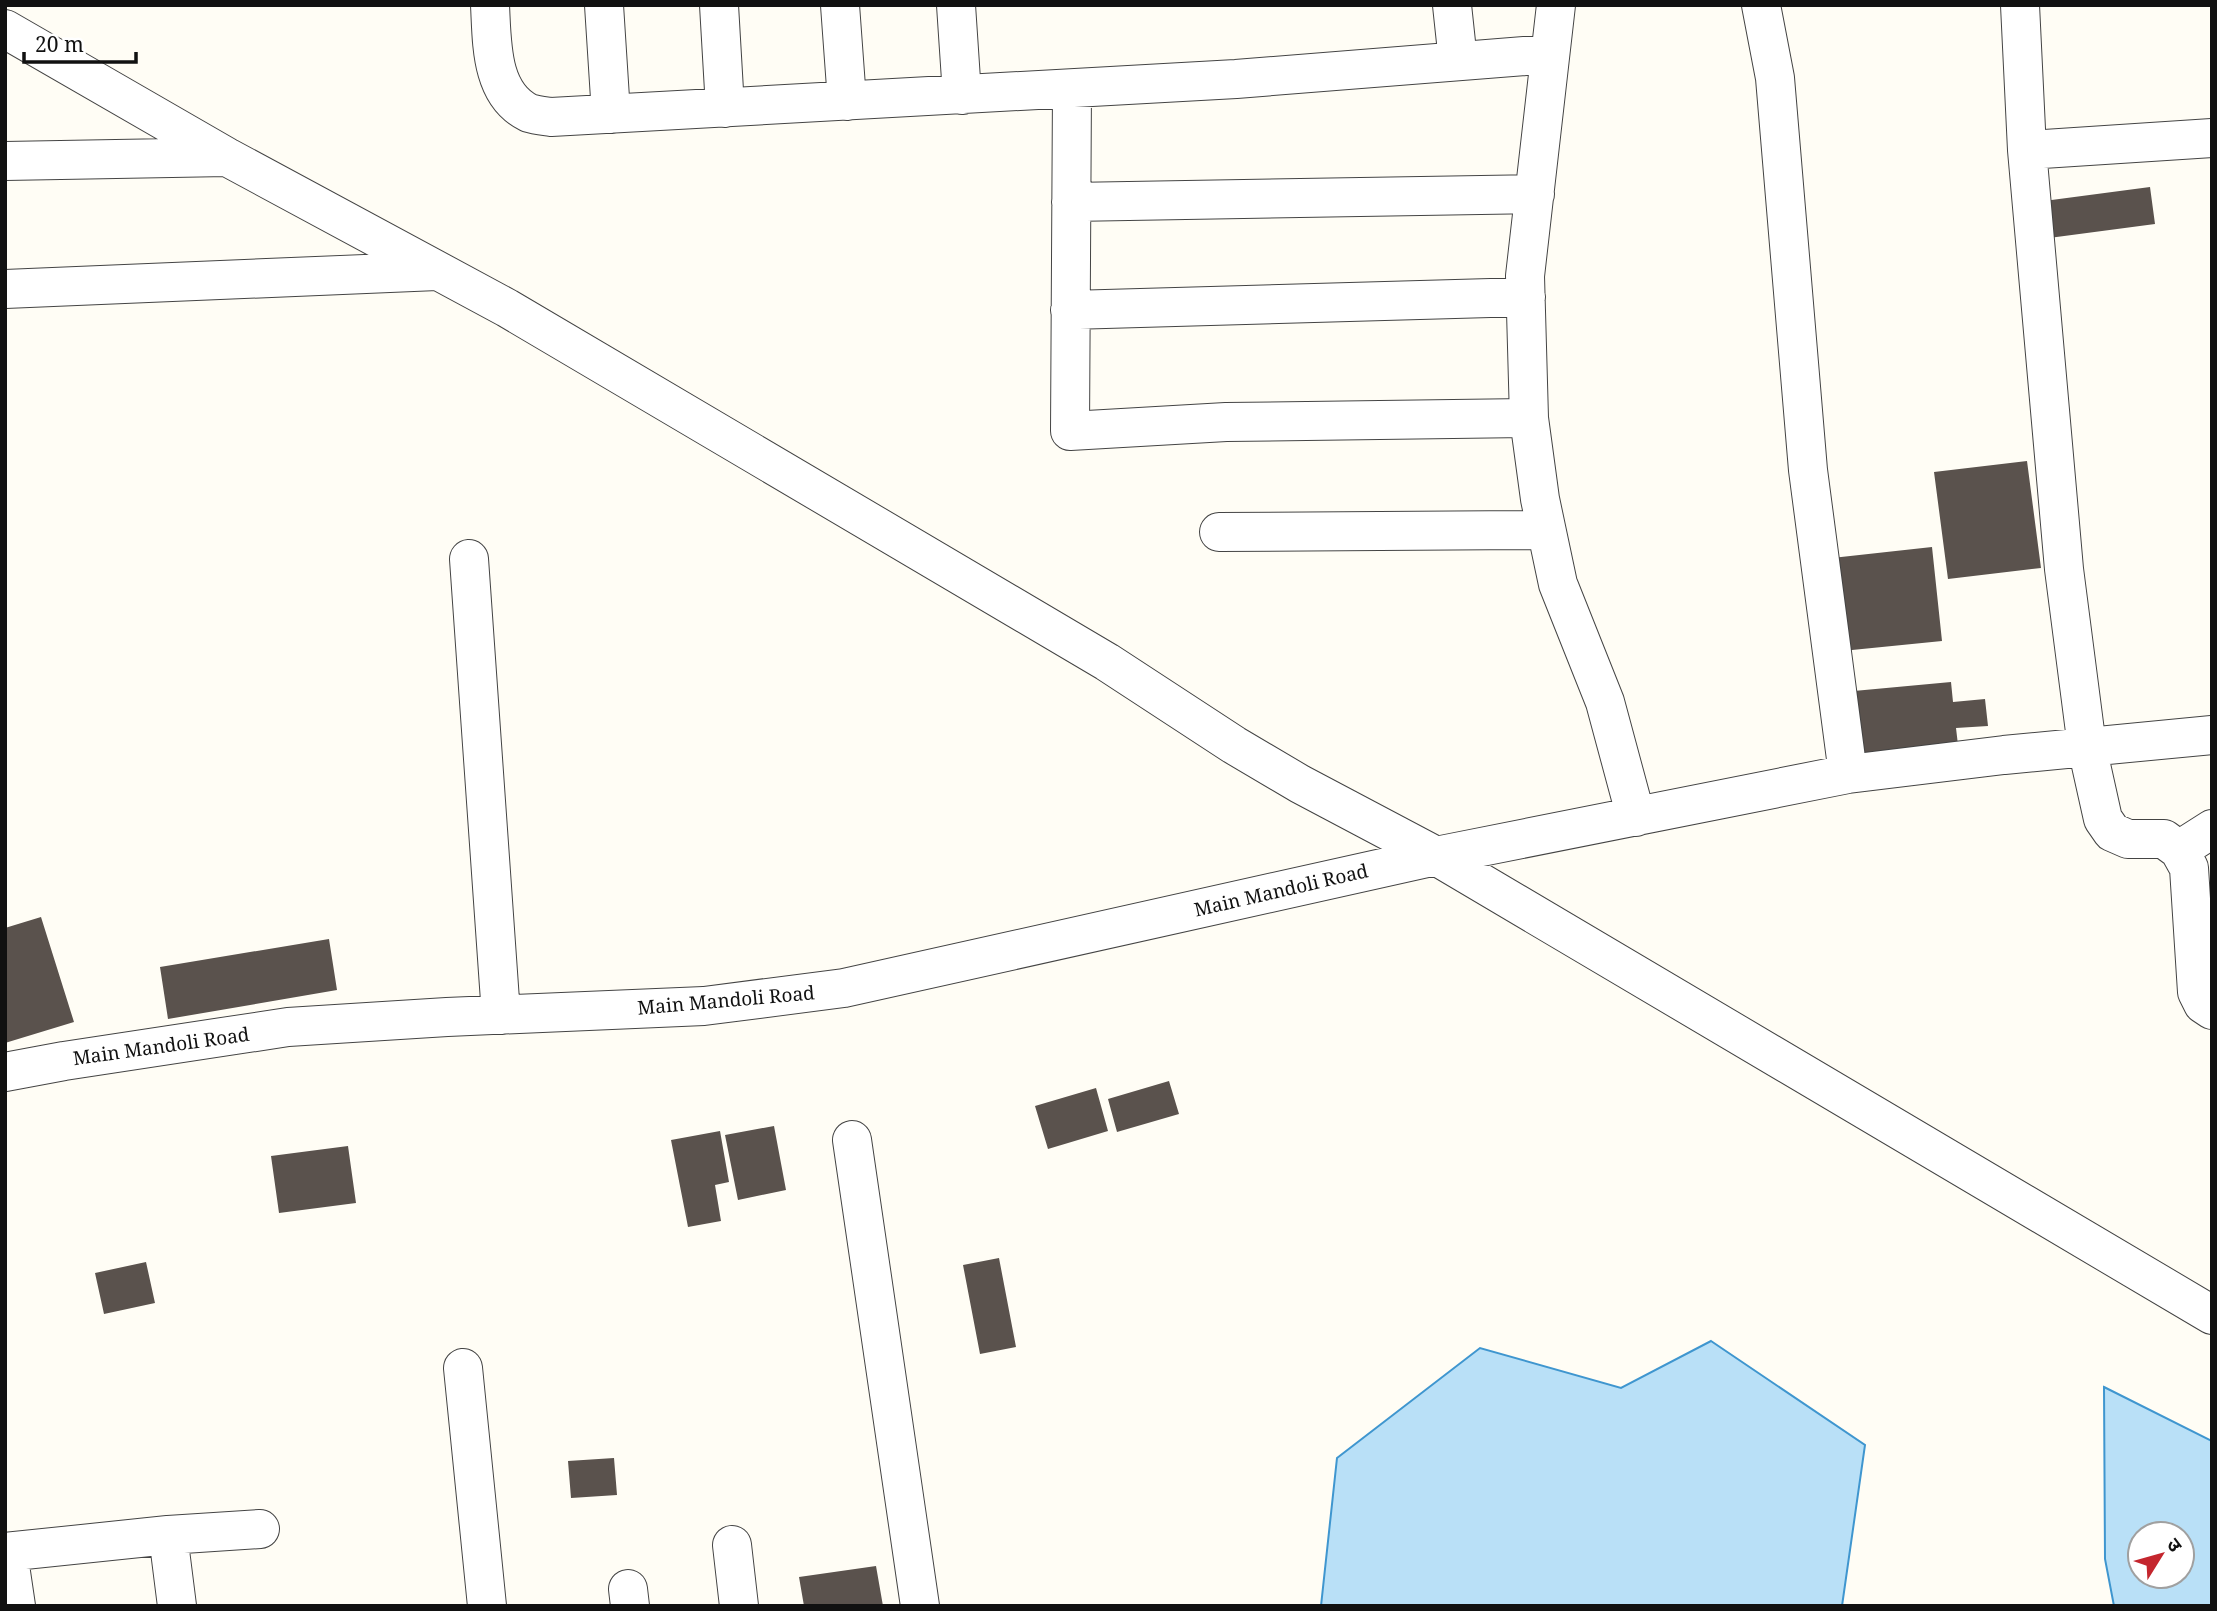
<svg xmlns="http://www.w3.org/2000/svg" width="2217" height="1611" font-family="'Noto Serif','Noto Sans Devanagari',serif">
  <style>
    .water { fill: #b9e0f7; stroke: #3f96cf; stroke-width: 2; fill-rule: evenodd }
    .building { fill: #5a524d }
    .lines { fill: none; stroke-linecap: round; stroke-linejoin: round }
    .minor-casing { stroke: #444; stroke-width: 40 }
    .minor { stroke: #fff; stroke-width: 38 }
    .labels { text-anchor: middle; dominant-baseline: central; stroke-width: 7; stroke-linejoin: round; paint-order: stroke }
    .street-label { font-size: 19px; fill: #111; stroke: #fff }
  </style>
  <rect width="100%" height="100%" fill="#fffdf5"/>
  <path class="water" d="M1711 1341 1865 1445 1842 1606H1321L1337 1458 1480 1348 1621 1388Z
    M2104 1387 2212 1441V1606H2114L2105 1559ZM2140 1534H2182V1576H2140Z"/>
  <path class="building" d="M2150 187 2155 224 2049 238 2044 201Z
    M2027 461 2041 568 1948 579 1934 472Z
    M1932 547 1942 641 1842 651 1832 558Z
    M1951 682 1953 702 1985 699 1988 726 1956 728 1958 745 1849 756 1843 692Z
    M41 917 74 1022 5 1043V928Z
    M329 939 337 990 168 1019 160 967Z
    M1169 1081 1179 1114 1117 1132 1108 1099Z
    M1096 1088 1108 1131 1048 1149 1035 1106Z
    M774 1126 786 1190 738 1200 725 1135Z
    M720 1131 729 1182 715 1185 721 1221 688 1227 671 1140Z
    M348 1146 356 1203 279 1213 271 1156Z
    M999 1258 1016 1347 980 1354 963 1265Z
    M146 1262 155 1303 104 1314 95 1273Z
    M614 1458 617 1495 571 1498 568 1461Z
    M876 1566 883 1606H804L799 1577Z"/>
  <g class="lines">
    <g class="minor-casing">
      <path id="minor" d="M490 5C492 42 490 94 529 113 535 115 544 116 551 117L1236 79 1550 54
        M604 5 611 114
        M719 5 725 108
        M840 5 847 101
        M956 5 962 95
        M1452 5 1458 61
        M1556 5 1525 276 1529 418 1540 499 1558 584 1605 702 1636 817
        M1761 5 1775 78 1808 470 1848 774
        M2020 5 2027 150 2064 569 2087 747 2103 819 2112 832 2128 839H2164L2179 850 2189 868 2197 992 2203 1004 2212 1010
        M5 29 227 157 507 308 1107 662 1234 745 1300 784 1436 856 2212 1315
        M1072 89 1070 431 1226 422 1529 418
        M2027 150 2212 138
        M5 161 227 157
        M1071 202 1535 194
        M5 289 437 271
        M1070 310 1526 297
        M1219 532 1546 530
        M469 559 501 1015
        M2179 850 2212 829
        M5 1072 64 1061 288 1027 447 1017 704 1006 844 988 1436 856 1848 774 2004 755 2212 735
        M852 1140 920 1606
        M463 1368 487 1606
        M168 1535 177 1606
        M732 1545 739 1606
        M5 1552 168 1535 260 1529
        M8 1552 16 1606
        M628 1589 630 1606"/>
    </g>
    <use href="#minor" class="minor"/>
  </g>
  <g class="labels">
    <g class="street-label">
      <text transform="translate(1281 890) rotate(-13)">Main Mandoli Road</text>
      <text transform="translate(726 1000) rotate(-5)">Main Mandoli Road</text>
      <text transform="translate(161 1046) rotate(-8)">Main Mandoli Road</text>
    </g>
  </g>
  <rect width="2217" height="1611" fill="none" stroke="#111111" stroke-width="14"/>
  <g transform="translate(2161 1555) rotate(53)"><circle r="33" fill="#ffffff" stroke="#a0a0a0" stroke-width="2"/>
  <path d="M0-5L12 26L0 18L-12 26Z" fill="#c4262e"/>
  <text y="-10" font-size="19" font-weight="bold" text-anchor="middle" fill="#111111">उ</text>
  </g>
  <path d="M24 52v10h112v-10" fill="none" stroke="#111111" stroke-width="3.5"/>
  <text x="35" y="52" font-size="21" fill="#111111" stroke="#ffffff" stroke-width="5" paint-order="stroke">20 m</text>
</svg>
